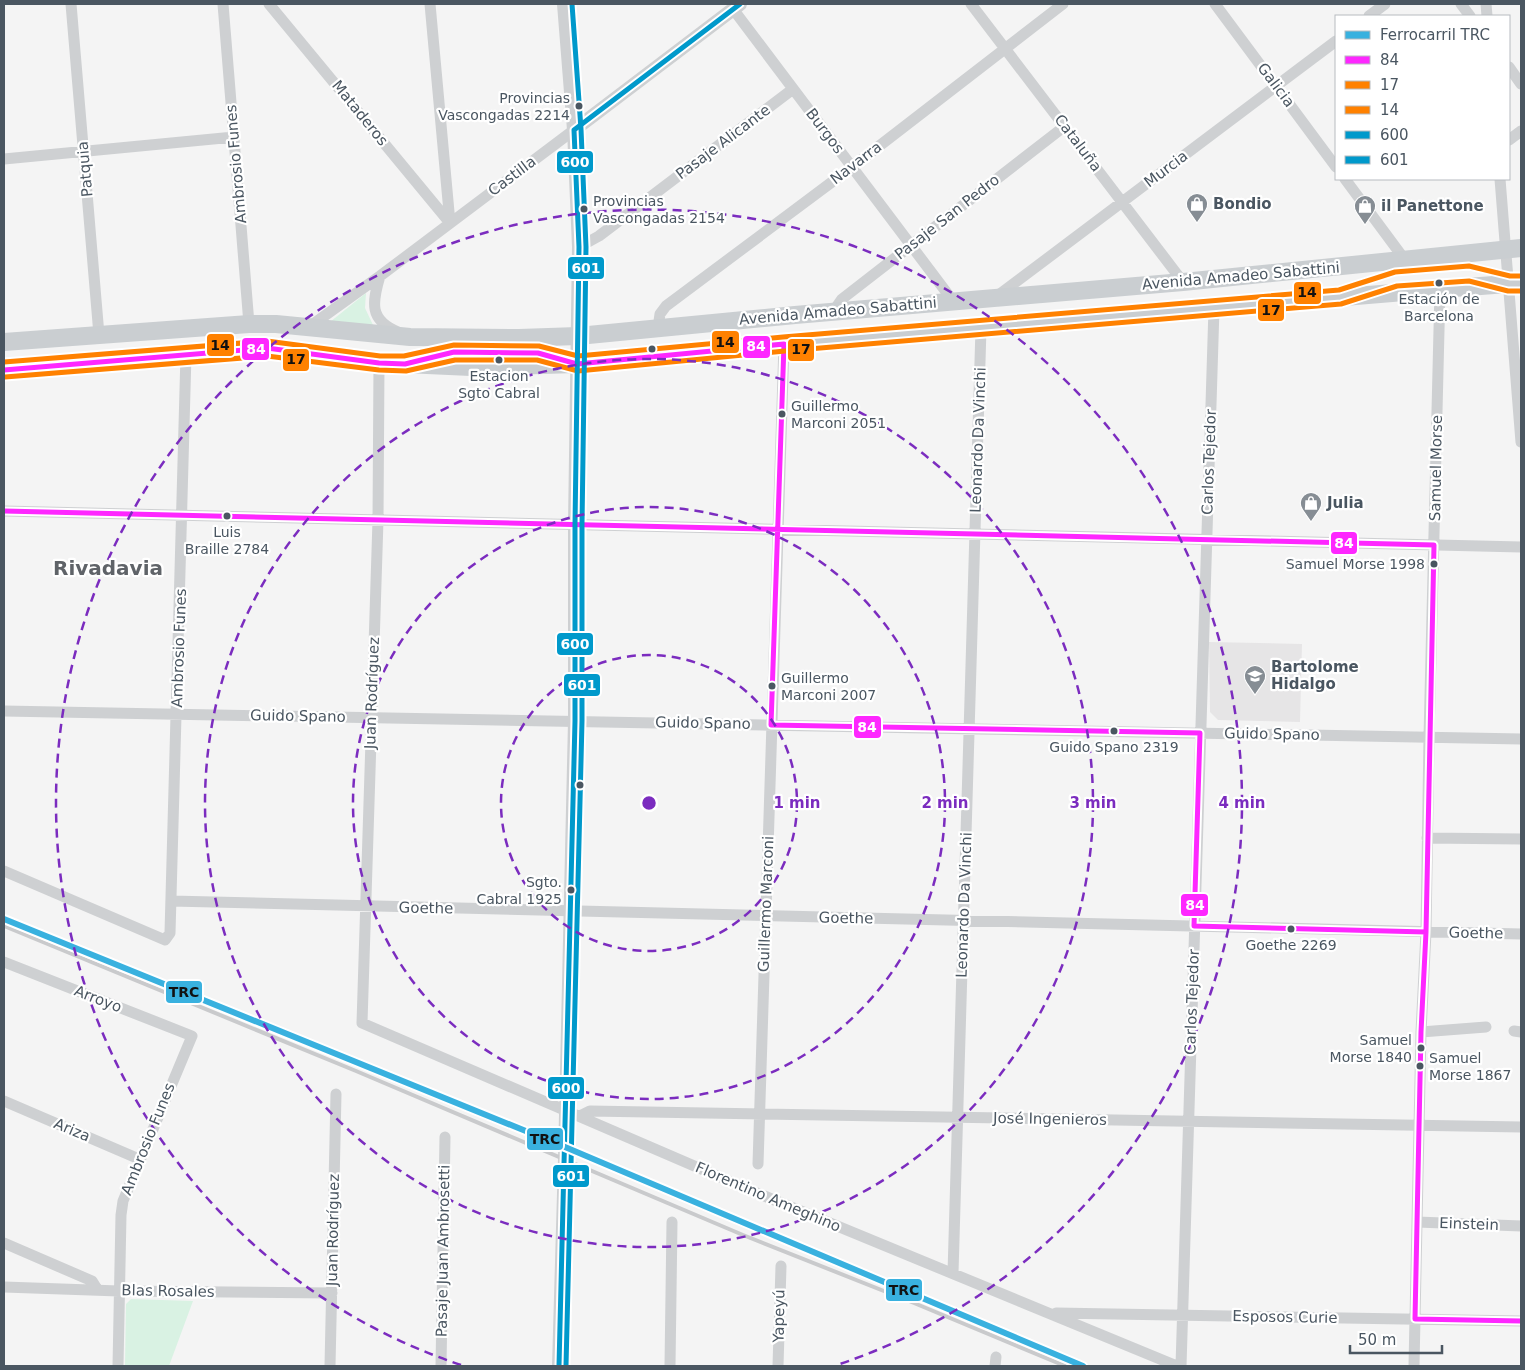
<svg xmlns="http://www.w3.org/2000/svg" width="1525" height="1370" font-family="'DejaVu Sans',sans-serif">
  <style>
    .education { fill: #e6e5e6 }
    .green { fill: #d9f2e3 }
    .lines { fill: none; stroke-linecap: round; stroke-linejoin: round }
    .minor { stroke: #ced0d2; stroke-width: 11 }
    .tertiary { stroke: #ced0d2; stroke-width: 14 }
    .primary { stroke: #caced1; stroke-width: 18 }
    .rail { stroke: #c9cacc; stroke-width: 4 }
    .bus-1-casing { stroke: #fff; stroke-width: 9 }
    .bus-2-casing { stroke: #fff; stroke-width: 9 }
    .bus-3-casing { stroke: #fff; stroke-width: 9 }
    .bus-4-casing { stroke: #fff; stroke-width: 9 }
    .bus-5-casing { stroke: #fff; stroke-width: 9 }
    .bus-1 { stroke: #fe27ff; stroke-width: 5 }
    .bus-2 { stroke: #ff8100; stroke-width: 5 }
    .bus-3 { stroke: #ff8100; stroke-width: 5 }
    .bus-4 { stroke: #0099cb; stroke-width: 5 }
    .bus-5 { stroke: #0099cb; stroke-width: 5 }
    .rail-1-casing { stroke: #fff; stroke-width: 10 }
    .rail-1 { stroke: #39b1df; stroke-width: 6 }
    .ring { fill: none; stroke: #7b2cbf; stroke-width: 2.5; stroke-dasharray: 9 6 }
    .bus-dot { fill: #4a5661; stroke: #fff; stroke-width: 2 }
    .labels { text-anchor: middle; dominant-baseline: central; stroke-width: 4.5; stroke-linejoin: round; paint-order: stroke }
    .bus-label { font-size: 14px; fill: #4a5661; stroke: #fff }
    .street-label { font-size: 15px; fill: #4a5661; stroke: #fff }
    .poi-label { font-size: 15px; font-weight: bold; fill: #4a5661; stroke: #fff; text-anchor: start }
    .district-label { font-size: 20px; font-weight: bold; fill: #5f6368; stroke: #fff }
    .centre { fill: #7b2cbf; stroke: #fff; stroke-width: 2.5 }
    .ring-label { font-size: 15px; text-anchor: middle; font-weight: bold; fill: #7b2cbf; stroke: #fff; stroke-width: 4.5; stroke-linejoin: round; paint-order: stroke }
    .line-badge { stroke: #fff; stroke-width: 2 }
    .badge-label { font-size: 14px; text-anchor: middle; font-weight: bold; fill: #fff }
    .pale-badge-label { font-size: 14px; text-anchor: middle; font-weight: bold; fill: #111 }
  </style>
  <rect width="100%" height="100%" fill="#f4f4f4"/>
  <path class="education" d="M1209 642 1302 644 1300 722 1218 720 1210 712Z"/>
  <path class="green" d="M366 293 365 308 373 325 330 322Z
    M131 1299 193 1301 169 1366H125L126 1304Z"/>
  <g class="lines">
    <path class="minor" d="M71 4 99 335
      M223 4 249 324
      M269 4 450 223
      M430 4 450 223
      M971 4 1183 282
      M1215 4 1336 167
      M1461 4 1470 16
      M1486 4 1487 16
      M733 9 953 301
      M1369 16 1385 4
      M1509 67 1521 84
      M1509 140 1521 131
      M4 159 234 137
      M1345 179 1405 260
      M1500 179 1521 442
      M579 247 599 236 793 89
      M380 276C372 303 369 320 398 332
      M996 297 1336 41
      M833 312 842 299 1065 126
      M309 327 380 276 574 130
      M658 328 660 314 666 306 852 167 1063 4
      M379 363 378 520 362 1023 757 1193 1177 1366
      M4 511 1521 547
      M4 711 1521 739
      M1427 838 1521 839
      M4 871 165 940 170 933 186 354
      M171 901 1521 934
      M4 962 192 1036 123 1201 121 1215 118 1366
      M1514 1031 1521 1032
      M1421 1032 1486 1027
      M4 1101 139 1159
      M580 1116 590 1111 1521 1127
      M758 1164 784 344
      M1417 1222 1521 1226
      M4 1243 92 1281 97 1289
      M953 1273 981 328
      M4 1287 119 1291 332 1293
      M1056 1313 1521 1321
      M330 1366 336 1094
      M441 1366 445 1137
      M670 1366 672 1222
      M778 1366 781 1266
      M995 1366 996 1357
      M1181 1366 1214 308
      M1414 1366 1421 1032 1426 932 1429 737 1440 289"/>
    <path class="tertiary" d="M574 130 740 4
      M559 1366 565 1159 575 721V525L579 247 574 130 564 4"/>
    <path class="primary" d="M4 342 249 324H276L410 337 519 338 578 336 795 315 1183 282 1521 248
      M4 370 243 349 267 348 379 363 405 364 471 367 577 364 784 344 1440 289 1521 283"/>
    <path class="rail" d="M4 926 356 1071 743 1235 914 1303 1065 1366"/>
    <g class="bus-1-casing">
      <path id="bus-1" d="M4 370 267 348 379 363 405 364 454 352 538 353 577 364 784 344 771 725 1200 733 1194 926 1426 932
        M4 511 1434 545 1426 932 1421 1032 1415 1319
        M1415 1319 1521 1321"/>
    </g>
    <g class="bus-2-casing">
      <path id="bus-2" d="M5 377 267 356 379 370 406 371 455 360H537L578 371 785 351 1341 304 1397 286 1469 281 1508 291H1521"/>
    </g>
    <g class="bus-3-casing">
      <path id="bus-3" d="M4 362 267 341 380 356H404L454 345 539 346 578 356 783 337 1339 290 1395 272 1469 266 1510 276H1520"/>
    </g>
    <g class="bus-4-casing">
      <path id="bus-4" d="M559 1366 575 721V525L579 247 574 130 740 4"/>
    </g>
    <g class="bus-5-casing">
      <path id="bus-5" d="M566 1366 582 721V525L586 247 581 129 572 4"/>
    </g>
    <use href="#bus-1" class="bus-1"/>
    <use href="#bus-2" class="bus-2"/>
    <use href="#bus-3" class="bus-3"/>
    <use href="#bus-4" class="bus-4"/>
    <use href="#bus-5" class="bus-5"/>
    <g class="rail-1-casing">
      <path id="rail-1" d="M4 919 565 1147 1083 1366"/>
    </g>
    <use href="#rail-1" class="rail-1"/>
  </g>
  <g class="ring">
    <circle cx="649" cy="803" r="148"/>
    <circle cx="649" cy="803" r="296"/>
    <circle cx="649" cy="803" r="444"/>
    <path d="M461 1365A593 593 0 1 1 837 1365"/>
  </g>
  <defs>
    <g id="shop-pin" transform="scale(1.125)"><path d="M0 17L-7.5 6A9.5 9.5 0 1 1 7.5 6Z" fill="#868d94" stroke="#fff"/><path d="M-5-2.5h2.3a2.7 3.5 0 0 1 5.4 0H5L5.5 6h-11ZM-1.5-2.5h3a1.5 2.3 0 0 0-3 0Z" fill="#fff"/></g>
    <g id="school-pin" transform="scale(1.125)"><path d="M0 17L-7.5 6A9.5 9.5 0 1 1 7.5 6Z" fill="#868d94" stroke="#fff"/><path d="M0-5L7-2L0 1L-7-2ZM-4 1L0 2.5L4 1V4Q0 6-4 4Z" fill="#fff"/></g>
  </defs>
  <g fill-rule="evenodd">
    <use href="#shop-pin" x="1197" y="204"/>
    <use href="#shop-pin" x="1365" y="206"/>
    <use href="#shop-pin" x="1311" y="503"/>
    <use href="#school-pin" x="1255" y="676"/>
  </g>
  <g class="bus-dot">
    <circle cx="579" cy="106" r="4.5"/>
    <circle cx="584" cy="209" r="4.5"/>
    <circle cx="1439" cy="283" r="4.5"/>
    <circle cx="652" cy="349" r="4.5"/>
    <circle cx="499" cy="360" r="4.5"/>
    <circle cx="782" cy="414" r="4.5"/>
    <circle cx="227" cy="516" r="4.5"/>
    <circle cx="1434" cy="564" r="4.5"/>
    <circle cx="772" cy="686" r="4.5"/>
    <circle cx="1114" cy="731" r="4.5"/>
    <circle cx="580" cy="785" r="4.5"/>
    <circle cx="571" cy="890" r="4.5"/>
    <circle cx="1291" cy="929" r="4.5"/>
    <circle cx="1421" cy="1048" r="4.5"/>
    <circle cx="1420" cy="1066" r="4.5"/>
  </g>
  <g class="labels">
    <g class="bus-label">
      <text x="570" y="98" text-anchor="end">Provincias<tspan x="570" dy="17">Vascongadas 2214</tspan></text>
      <text x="593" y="201" text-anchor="start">Provincias<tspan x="593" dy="17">Vascongadas 2154</tspan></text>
      <text x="1439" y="299">Estación de<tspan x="1439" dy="17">Barcelona</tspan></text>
      <text x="499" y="376">Estacion<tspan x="499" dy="17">Sgto Cabral</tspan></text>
      <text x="791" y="406" text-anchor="start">Guillermo<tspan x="791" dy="17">Marconi 2051</tspan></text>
      <text x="227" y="532">Luis<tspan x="227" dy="17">Braille 2784</tspan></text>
      <text x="1425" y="564" text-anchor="end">Samuel Morse 1998</text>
      <text x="781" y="678" text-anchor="start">Guillermo<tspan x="781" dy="17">Marconi 2007</tspan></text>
      <text x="1114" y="747">Guido Spano 2319</text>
      <text x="562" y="882" text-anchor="end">Sgto.<tspan x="562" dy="17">Cabral 1925</tspan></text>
      <text x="1291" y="945">Goethe 2269</text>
      <text x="1412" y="1040" text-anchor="end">Samuel<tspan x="1412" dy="17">Morse 1840</tspan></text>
      <text x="1429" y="1058" text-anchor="start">Samuel<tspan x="1429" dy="17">Morse 1867</tspan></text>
    </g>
    <g class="street-label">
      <text transform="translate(1276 85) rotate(53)">Galicia</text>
      <text transform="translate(360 113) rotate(51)">Mataderos</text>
      <text transform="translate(825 131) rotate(53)">Burgos</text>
      <text transform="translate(723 142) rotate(-37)">Pasaje Alicante</text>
      <text transform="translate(1078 143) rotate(53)">Cataluña</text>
      <text transform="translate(856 163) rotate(-37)">Navarra</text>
      <text transform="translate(236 164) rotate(-95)">Ambrosio Funes</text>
      <text transform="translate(85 169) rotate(-95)">Patquia</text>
      <text transform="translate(1166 169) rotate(-37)">Murcia</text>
      <text transform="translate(512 176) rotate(-37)">Castilla</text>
      <text transform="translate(947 217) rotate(-38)">Pasaje San Pedro</text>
      <text transform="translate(1241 276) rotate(-5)">Avenida Amadeo Sabattini</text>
      <text transform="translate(838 311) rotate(-5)">Avenida Amadeo Sabattini</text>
      <text transform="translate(978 440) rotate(-88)">Leonardo Da Vinchi</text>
      <text transform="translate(1209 462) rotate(-88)">Carlos Tejedor</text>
      <text transform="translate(1436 468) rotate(-89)">Samuel Morse</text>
      <text transform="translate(179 648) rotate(-88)">Ambrosio Funes</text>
      <text transform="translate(372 693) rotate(-88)">Juan Rodríguez</text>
      <text transform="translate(298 716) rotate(1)">Guido Spano</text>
      <text transform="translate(703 723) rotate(1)">Guido Spano</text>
      <text transform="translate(1272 734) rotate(1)">Guido Spano</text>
      <text transform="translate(766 904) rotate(-88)">Guillermo Marconi</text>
      <text transform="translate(964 905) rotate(-88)">Leonardo Da Vinchi</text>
      <text transform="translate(426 908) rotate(1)">Goethe</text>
      <text transform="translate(846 918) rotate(1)">Goethe</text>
      <text transform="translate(1476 933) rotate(1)">Goethe</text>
      <text transform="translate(98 999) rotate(21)">Arroyo</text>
      <text transform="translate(1192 1002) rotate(-88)">Carlos Tejedor</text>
      <text transform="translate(1050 1119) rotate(1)">José Ingenieros</text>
      <text transform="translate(72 1130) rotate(23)">Ariza</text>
      <text transform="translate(148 1139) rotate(-68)">Ambrosio Funes</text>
      <text transform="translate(768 1197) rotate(23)">Florentino Ameghino</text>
      <text transform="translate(1469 1224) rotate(2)">Einstein</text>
      <text transform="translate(333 1230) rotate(-89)">Juan Rodríguez</text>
      <text transform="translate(443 1251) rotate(-89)">Pasaje Juan Ambrosetti</text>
      <text transform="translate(168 1291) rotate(1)">Blas Rosales</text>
      <text transform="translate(779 1316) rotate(-89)">Yapeyú</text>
      <text transform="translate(1285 1317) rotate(1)">Esposos Curie</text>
    </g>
    <g class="poi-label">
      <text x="1213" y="204">Bondio</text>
      <text x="1381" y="206">il Panettone</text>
      <text x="1327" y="503">Julia</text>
      <text x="1271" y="667">Bartolome<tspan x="1271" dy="17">Hidalgo</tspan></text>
    </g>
    <g class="district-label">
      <text x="108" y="568">Rivadavia</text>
    </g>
  </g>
  <circle cx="649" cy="803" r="8" class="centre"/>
  <g class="ring-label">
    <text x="797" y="808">1 min</text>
    <text x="945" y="808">2 min</text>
    <text x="1093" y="808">3 min</text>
    <text x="1242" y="808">4 min</text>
  </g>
  <g class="line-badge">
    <rect x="556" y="150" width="38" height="24" rx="5" fill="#0099cb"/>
    <rect x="567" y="256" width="38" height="24" rx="5" fill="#0099cb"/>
    <rect x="1293" y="281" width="29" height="24" rx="5" fill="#ff8100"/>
    <rect x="1257" y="298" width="28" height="24" rx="5" fill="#ff8100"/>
    <rect x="711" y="330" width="29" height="24" rx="5" fill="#ff8100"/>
    <rect x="206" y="333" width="29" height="24" rx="5" fill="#ff8100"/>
    <rect x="742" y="335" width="29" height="24" rx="5" fill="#fe27ff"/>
    <rect x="241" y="337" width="29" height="24" rx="5" fill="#fe27ff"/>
    <rect x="787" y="338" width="28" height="24" rx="5" fill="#ff8100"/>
    <rect x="282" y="348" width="28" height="24" rx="5" fill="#ff8100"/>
    <rect x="1330" y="531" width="28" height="24" rx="5" fill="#fe27ff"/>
    <rect x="556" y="632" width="38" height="24" rx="5" fill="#0099cb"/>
    <rect x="563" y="673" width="38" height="24" rx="5" fill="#0099cb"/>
    <rect x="853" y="715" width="29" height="24" rx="5" fill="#fe27ff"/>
    <rect x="1180" y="893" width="29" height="24" rx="5" fill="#fe27ff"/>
    <rect x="165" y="980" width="38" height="24" rx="5" fill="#39b1df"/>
    <rect x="547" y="1076" width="38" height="24" rx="5" fill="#0099cb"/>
    <rect x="526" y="1127" width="38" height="24" rx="5" fill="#39b1df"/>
    <rect x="552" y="1164" width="38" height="24" rx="5" fill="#0099cb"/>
    <rect x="885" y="1278" width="38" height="24" rx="5" fill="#39b1df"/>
  </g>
  <g class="badge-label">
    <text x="575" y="167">600</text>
    <text x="586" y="273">601</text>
    <text x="756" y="351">84</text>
    <text x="256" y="354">84</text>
    <text x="1344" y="548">84</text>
    <text x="575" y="649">600</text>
    <text x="582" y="690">601</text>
    <text x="867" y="732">84</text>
    <text x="1195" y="910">84</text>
    <text x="566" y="1093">600</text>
    <text x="571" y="1181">601</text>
  </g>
  <g class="pale-badge-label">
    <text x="1307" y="297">14</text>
    <text x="1271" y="315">17</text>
    <text x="725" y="347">14</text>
    <text x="220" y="350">14</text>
    <text x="801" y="354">17</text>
    <text x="296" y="364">17</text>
    <text x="184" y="997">TRC</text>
    <text x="545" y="1144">TRC</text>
    <text x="904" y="1295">TRC</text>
  </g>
  <rect width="1525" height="1370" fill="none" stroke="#4a5661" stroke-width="10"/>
  <rect x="1335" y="15" width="175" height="165" fill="#ffffff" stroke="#b7bbc0"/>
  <rect x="1345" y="31" width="25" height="8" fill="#39b1df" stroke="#b7bbc0"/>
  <text x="1380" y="40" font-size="15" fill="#4a5661">Ferrocarril TRC</text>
  <rect x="1345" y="56" width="25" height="8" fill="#fe27ff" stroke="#b7bbc0"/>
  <text x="1380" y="65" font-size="15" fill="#4a5661">84</text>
  <rect x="1345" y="81" width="25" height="8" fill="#ff8100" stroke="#b7bbc0"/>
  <text x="1380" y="90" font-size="15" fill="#4a5661">17</text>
  <rect x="1345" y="106" width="25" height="8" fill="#ff8100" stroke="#b7bbc0"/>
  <text x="1380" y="115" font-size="15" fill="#4a5661">14</text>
  <rect x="1345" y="131" width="25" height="8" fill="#0099cb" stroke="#b7bbc0"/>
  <text x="1380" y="140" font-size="15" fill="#4a5661">600</text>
  <rect x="1345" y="156" width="25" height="8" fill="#0099cb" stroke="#b7bbc0"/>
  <text x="1380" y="165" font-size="15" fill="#4a5661">601</text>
  <path d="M1350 1345v8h92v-8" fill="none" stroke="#4a5661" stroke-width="2.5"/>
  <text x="1358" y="1345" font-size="15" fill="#4a5661" stroke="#ffffff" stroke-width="4" paint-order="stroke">50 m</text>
</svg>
